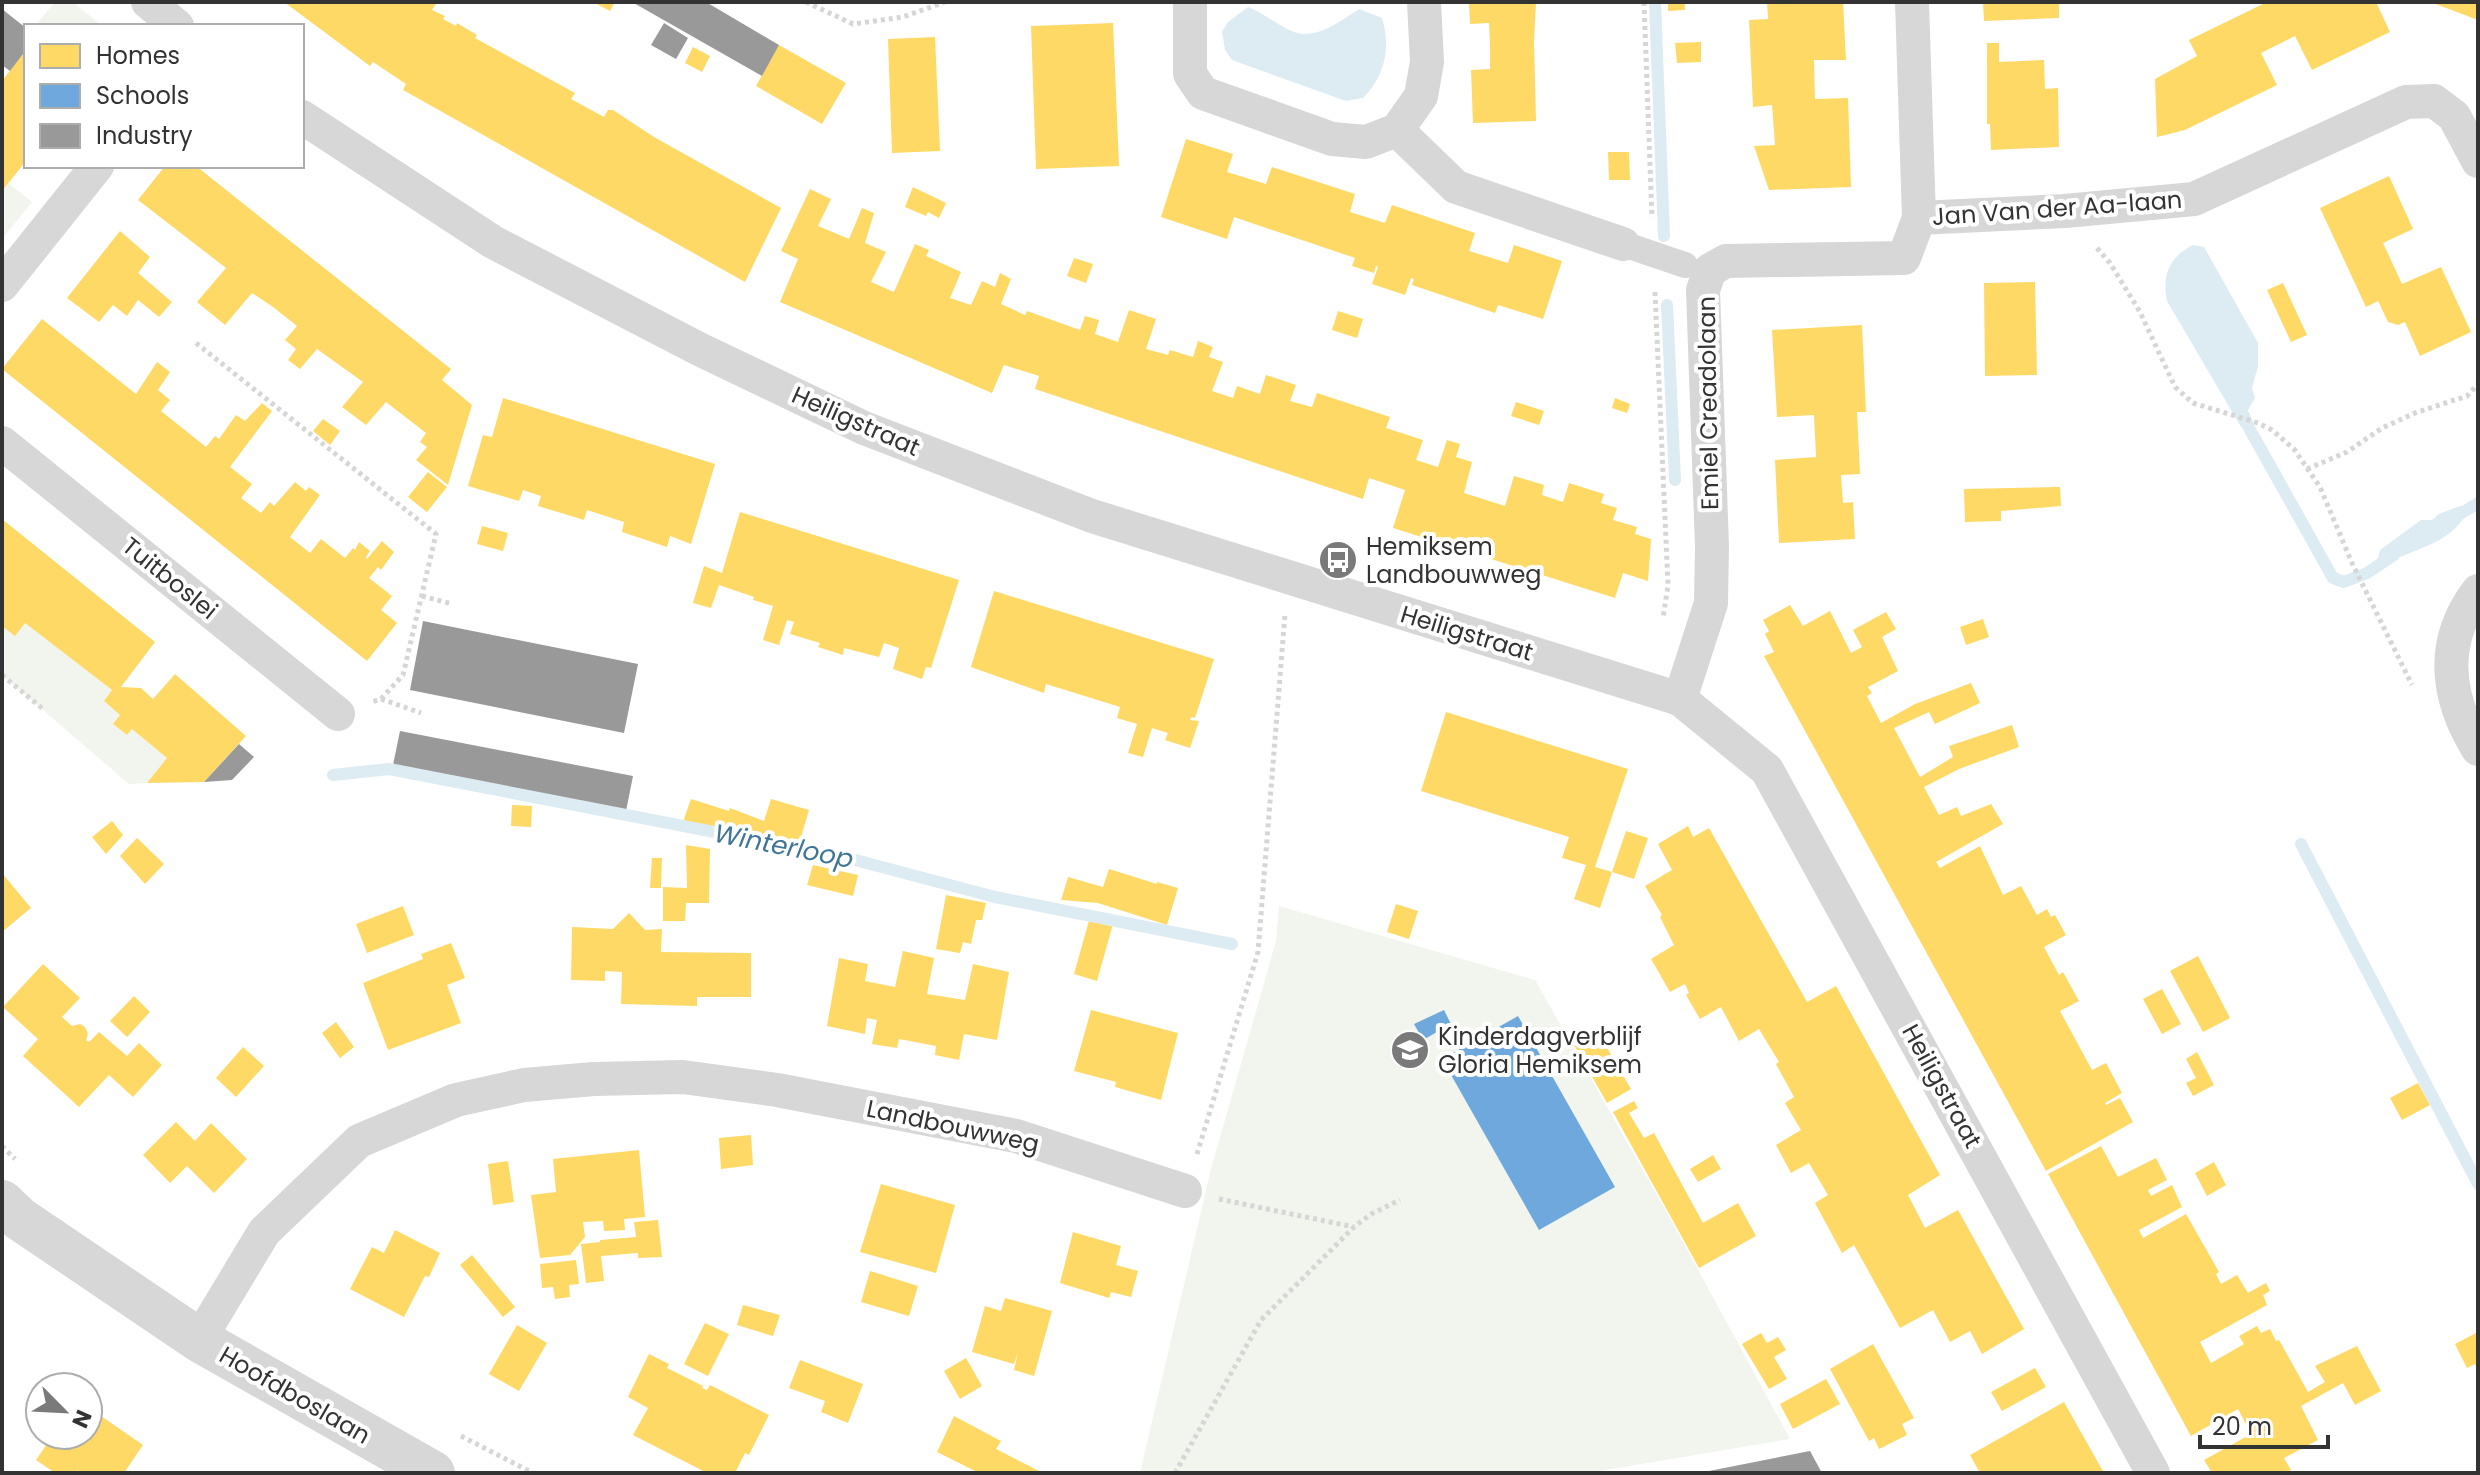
<svg xmlns="http://www.w3.org/2000/svg" width="2480" height="1475" font-family="Poppins,sans-serif">
  <style>
    .green { fill: #f1f5ed }
    .water { fill: #ddebf3 }
    .homes { fill: #ffd966 }
    .schools { fill: #6fa8dc }
    .industry { fill: #999 }
    .lines { fill: none; stroke-linecap: round; stroke-linejoin: round }
    .stream { stroke: #ddebf3; stroke-width: 12 }
    .path { stroke: #d6d6d6; stroke-width: 5; stroke-dasharray: 4 4; stroke-linecap: butt }
    .pedestrian { stroke: #d7d7d7; stroke-width: 26 }
    .minor { stroke: #d7d7d7; stroke-width: 34 }
    .tertiary { stroke: #d7d7d7; stroke-width: 44 }
    .labels { text-anchor: middle; dominant-baseline: central; stroke-width: 8; stroke-linejoin: round; paint-order: stroke }
    .street-label { font-size: 24px; fill: #333; stroke: #fff }
    .poi-label { font-size: 24px; fill: #333; stroke: #fff; text-anchor: start }
    .water-label { font-size: 26px; font-style: italic; fill: #3f7597; stroke: #fff }
  </style>
  <rect width="100%" height="100%" fill="#fff"/>
  <path class="green" d="M55 2H73L102 26H35Z
    M8 183 32 202 2 239V191Z
    M25 623 112 690 104 701 120 715 113 724 127 735 132 729 167 758 147 783 129 784 2 675V626Z
    M1279 906 1535 980 1665 1209 1790 1439 1588 1473H1140L1211 1169 1276 941Z"/>
  <path class="water" d="M1248 7C1264 13 1278 26 1294 32 1316 40 1341 21 1359 9L1382 18C1391 47 1385 77 1363 98L1346 101 1232 60 1225 50 1222 32 1228 22Z
    M2193 245 2204 247 2258 343V366L2252 388 2255 398 2248 410 2252 428 2241 427 2167 301C2162 275 2169 257 2193 245Z
    M2460 506H2465L2468 509C2457 538 2426 546 2400 557 2394 560 2390 565 2384 567L2378 558 2380 550 2421 520H2432L2439 514Z"/>
  <path class="homes" d="M284 2H437L432 10 445 16 443 19 456 26 457 23 477 35 475 38 575 93 571 99 604 117 608 110H613L654 137 781 208 745 282 403 90 406 84 373 62 370 66Z
    M593 2H615L610 11Z
    M1469 2H1536L1534 41 1536 121 1473 123 1471 70 1490 69V44L1489 23 1470 24Z
    M1668 2H1685V10L1668 11Z
    M1767 2H1843L1846 60H1814L1815 99 1848 98 1851 187 1769 190 1754 146 1775 145 1772 105 1753 107 1749 20 1768 19Z
    M1983 2H2059V18L1984 21Z
    M2267 2H2376L2390 32 2312 70 2295 36 2261 53 2277 85 2185 130 2157 137 2155 79 2197 56 2189 40Z
    M2430 2H2478V20Z
    M1113 23 1119 166 1036 169 1031 26Z
    M935 37 940 151 892 153 888 39Z
    M1701 42V62L1677 63 1675 43Z
    M1987 43H1999V62L2044 60 2045 89 2058 88 2059 147 1991 150 1990 124H1987Z
    M779 45 846 83 822 124 756 86Z
    M693 47 710 56 702 72 685 63Z
    M26 50V161L2 191V81Z
    M1186 139 1233 154 1227 172 1266 184 1272 167 1355 194 1350 212 1385 223 1392 205 1475 233 1469 251 1508 263 1514 245 1562 261 1543 319 1498 305 1495 313 1412 285 1414 279 1411 278 1405 295 1372 284 1378 267 1376 266 1374 273 1352 266 1355 258 1234 217 1227 239 1161 217Z
    M1608 152H1629L1630 180H1609Z
    M165 166H196L451 369 442 380 472 405 448 485 416 460 427 447 420 442 426 433 386 402 366 425 342 407 363 382 317 349 300 369 288 360 296 349 285 340 297 326 273 307 252 293 225 325 197 302 226 268 138 200Z
    M2389 176 2413 229 2383 243 2402 284 2441 267 2471 332 2420 356 2405 322 2398 325 2388 322 2378 301 2366 307 2320 208Z
    M913 187 946 203 939 218 928 212 926 216 905 207Z
    M810 189 831 199 818 226 849 239 862 208 874 213 865 243 886 252 871 282 894 292 915 244 929 250 926 256 961 272 950 298 971 305 982 281 995 287 1000 273 1011 279 1001 304 1025 315 1027 311 1080 330 1085 316 1099 320 1095 334 1118 342 1129 310 1156 319 1146 349 1168 355 1170 350 1193 357 1198 341 1213 347 1209 357 1223 362 1212 391 1233 398 1237 386 1260 394 1266 375 1296 385 1290 401 1312 407 1317 393 1390 417 1386 428 1423 440 1416 460 1438 467 1447 440 1460 444 1456 457 1472 462 1464 493 1505 506 1514 476 1544 485 1542 495 1563 502 1569 483 1604 494 1601 503 1617 508 1613 520 1637 527 1635 534 1651 539 1648 581 1623 573 1615 598 1393 528 1405 490 1369 478 1363 499 1035 389 1039 376 1004 365 992 393 780 302 798 259 781 251Z
    M120 231 150 257 138 273 172 302 159 317 138 300 127 316 113 305 99 322 67 298Z
    M1074 258 1093 264 1086 283 1067 276Z
    M2035 282 2037 375 1985 376 1984 283Z
    M2283 283 2307 335 2291 342 2267 290Z
    M1338 311 1363 319 1357 338 1332 330Z
    M42 319 136 394 157 362 170 372 158 390 170 400 161 411 206 447 215 436 219 439 236 415 245 421 262 403 272 411 230 467 252 484 241 498 261 513 270 502 274 506 295 482 306 491 309 487 320 495 290 537 310 553 321 539 345 558 353 548 355 550 359 542 370 551 366 557 367 559 382 541 394 552 381 570 378 567 369 578 392 596 381 610 397 623 367 661 2 369Z
    M1862 325 1866 412H1857L1860 474 1841 475 1843 503 1853 502 1855 539 1779 543 1775 460 1816 457 1814 415 1777 417 1772 330Z
    M503 398 715 464 691 544 670 536 667 547 622 532 624 522 587 510 584 520 538 506 541 496 523 490 519 501 468 486 483 435 492 437Z
    M1615 398 1630 404 1627 413 1612 408Z
    M1516 402 1544 411 1539 425 1511 416Z
    M323 419 340 431 330 445 313 431Z
    M428 472 447 487 427 512 408 497Z
    M2060 487 2061 506 2001 511V521L1965 522 1964 489Z
    M740 512 959 580 931 668 926 667 922 679 893 669 899 648 884 643 879 657 844 648 843 655 818 647 820 643 790 634 794 622 787 620 779 645 763 640 773 606 753 600 754 597 719 585 711 608 693 603 704 566 722 573Z
    M2 519 155 642 121 687 141 688 153 699 175 674 246 736 204 782 147 783 167 758 132 729 127 735 113 724 120 715 104 701 112 690 25 623 15 636 2 626Z
    M482 526 508 533 503 551 477 544Z
    M994 591 1214 659 1195 718 1191 717 1190 720 1199 721 1190 748 1165 740 1168 733 1152 728 1143 757 1128 753 1137 724 1117 718 1120 707 1046 684 1044 693 971 667Z
    M1790 605 1803 626 1830 611 1851 653 1862 647 1853 630 1886 612 1896 629 1882 637 1898 671 1868 687 1872 693 1867 696 1881 723 1915 704 1971 683 1980 703 1935 724 1929 712 1894 728 1920 777 1953 757 1949 746 2012 725 2019 747 1959 769 1924 787 1939 815 1957 807 1961 816 1991 804 2003 824 1936 862 1940 868 1980 846 2003 895 2021 886 2037 915 2047 909 2051 917 2055 915 2066 935 2044 947 2059 975 2063 972 2079 1001 2060 1011 2092 1070 2106 1063 2122 1093 2105 1103 2106 1105 2120 1098 2133 1122 2046 1171 1764 656 1774 652 1765 634 1769 631 1763 620Z
    M1983 619 1989 637 1966 645 1960 627Z
    M1446 712 1628 769 1595 867 1612 872 1600 908 1574 899 1586 865 1562 858 1569 837 1421 791Z
    M691 799 729 811 730 808 764 821 771 799 809 810 799 844 683 822Z
    M512 805 532 806 531 827 511 826Z
    M112 821 123 835 106 854 92 837Z
    M1688 826 1693 837 1709 828 1807 1002 1836 986 1940 1175 1908 1195 1925 1228 1958 1210 2024 1329 1982 1354 1970 1331 1950 1342 1933 1310 1900 1328 1854 1245 1842 1253 1815 1203 1828 1195 1809 1163 1791 1173 1776 1145 1801 1130 1785 1103 1794 1097 1776 1064 1779 1062 1759 1029 1739 1041 1721 1007 1700 1019 1686 995 1689 993 1685 984 1670 992 1651 959 1674 945 1660 917 1662 915 1645 886 1672 870 1658 844Z
    M1626 831 1648 838 1634 879 1612 872Z
    M137 838 164 864 145 884 120 856Z
    M686 845 710 849 709 903H686L685 921H663V887L687 888Z
    M652 858H662L661 888H650Z
    M813 865 858 875 853 896 807 885Z
    M1109 869 1157 884V882L1178 888 1167 925 1098 903 1061 900 1068 877 1103 887Z
    M2 873 31 908 2 932Z
    M946 895 986 903 982 920H976L971 944 963 942 960 953 936 949Z
    M1396 904 1418 911 1409 939 1387 932Z
    M403 906 414 935 367 953 356 924Z
    M629 913 645 930 662 929 661 952 751 953V997H697V1006L621 1004 622 972 605 971V981L571 980 572 927 613 929Z
    M1090 917 1113 924 1097 981 1074 974Z
    M451 943 465 978 447 985 461 1023 388 1050 363 983 423 959 421 954Z
    M903 951 934 958 927 994 965 1000 973 964 1009 972 997 1040 964 1034 959 1060 935 1055 936 1046 899 1039 897 1048 872 1044 877 1020 867 1018 865 1034 827 1026 839 958 868 964 865 981 895 987Z
    M2198 956 2230 1018 2203 1032 2170 971Z
    M43 964 80 998 62 1017 72 1026 80 1024 85 1027 88 1034 86 1040 89 1042 99 1032 127 1056 139 1043 162 1065 133 1097 109 1075 79 1107 23 1056 38 1039 3 1007Z
    M2162 989 2181 1024 2162 1034 2143 999Z
    M134 996 150 1012 127 1037 110 1021Z
    M1091 1010 1178 1033 1161 1100 1115 1087 1116 1082 1074 1071Z
    M336 1022 354 1047 340 1058 322 1033Z
    M1598 1032 1631 1089 1607 1103 1574 1045Z
    M243 1047 264 1066 236 1097 216 1078Z
    M2197 1052 2214 1085 2193 1096 2186 1083 2196 1078 2186 1059Z
    M2418 1083 2430 1105 2402 1120 2390 1098Z
    M1634 1101 1638 1108 1629 1113 1644 1138 1654 1133 1703 1223 1738 1203 1756 1236 1699 1268 1613 1112Z
    M176 1122 195 1141 211 1123 247 1159 214 1193 187 1166 170 1183 143 1155Z
    M751 1135 753 1165 721 1169 719 1138Z
    M2101 1146 2118 1177 2156 1158 2167 1180 2148 1190 2151 1196 2172 1185 2182 1207 2139 1230 2143 1238 2186 1214 2219 1272 2216 1274 2221 1284 2237 1275 2248 1293 2266 1283 2270 1291 2263 1295 2267 1305 2200 1342 2211 1363 2244 1344 2239 1336 2257 1326 2261 1333 2270 1329 2276 1341 2279 1340 2308 1392 2325 1382 2315 1366 2357 1346 2381 1391 2355 1405 2343 1383 2301 1406 2318 1440 2284 1458 2291 1470 2285 1473H2212L2204 1460 2251 1434 2238 1409 2191 1436 2048 1174Z
    M639 1150 645 1217 624 1219 625 1230 604 1231 603 1221 583 1222 585 1237 570 1255 540 1258 531 1195 556 1192 553 1159Z
    M1713 1155 1721 1169 1698 1182 1690 1169Z
    M508 1161 514 1202 493 1205 488 1164Z
    M2214 1162 2226 1185 2207 1196 2195 1173Z
    M881 1184 955 1205 936 1273 860 1252Z
    M658 1220 662 1257 638 1258V1253L601 1256 604 1281 586 1283 581 1244 600 1242V1240L636 1237 634 1222Z
    M395 1230 440 1253 429 1277 425 1276 404 1317 350 1289 372 1247 384 1253Z
    M1073 1232 1121 1246 1116 1265 1138 1271 1131 1297 1111 1292 1109 1298 1060 1283Z
    M472 1255 515 1307 503 1317 460 1265Z
    M576 1260 579 1284 569 1285 570 1297 555 1299 553 1287 542 1288 540 1264Z
    M870 1271 918 1286 909 1316 861 1302Z
    M1005 1298 1052 1311 1034 1376 1014 1370 1018 1352 1014 1364 972 1352 985 1306 1001 1311Z
    M743 1305 780 1315 773 1336 737 1325Z
    M705 1323 729 1334 708 1376 684 1364Z
    M517 1325 547 1343 519 1391 489 1374Z
    M2478 1332V1371L2475 1364 2467 1368 2455 1344Z
    M1761 1333 1767 1343 1778 1337 1786 1350 1774 1357 1787 1379 1769 1389 1742 1344Z
    M1873 1344 1914 1418 1902 1424 1907 1435 1879 1449 1874 1438 1869 1441 1830 1369Z
    M649 1354 669 1364 667 1368 703 1386 702 1388 707 1390 710 1385 769 1415 749 1455 745 1453 735 1473H707L633 1435 648 1408 628 1397Z
    M966 1358 982 1386 960 1399 944 1371Z
    M800 1360 863 1384 848 1423 821 1412 825 1401 789 1388Z
    M2035 1368 2046 1387 2002 1411 1991 1392Z
    M1826 1379 1840 1404 1793 1429 1780 1404Z
    M2064 1402 2104 1473H1980L1970 1455Z
    M88 1407 143 1445 124 1473H81L77 1470 76 1473H55L36 1460 53 1435H88Z
    M954 1416 1001 1441 996 1449 1043 1473H979L937 1452Z"/>
  <path class="schools" d="M1444 1010 1451 1024 1423 1040 1414 1024Z
    M1518 1016 1615 1187 1539 1230 1442 1059Z"/>
  <path class="industry" d="M632 2H706L779 45 762 76Z
    M2 9 26 28V50L10 71 2 65Z
    M664 23 688 38 676 59 651 45Z
    M423 621 638 664 624 733 410 690Z
    M400 731 633 776 626 811 393 765Z
    M239 744 254 757 232 780 204 782Z
    M1810 1451 1822 1473H1705L1704 1472Z"/>
  <g class="lines">
    <path class="stream" d="M1655 2 1664 236
      M1667 305 1675 480
      M2244 416 2249 428 2333 578 2344 582 2367 573 2394 555
      M2457 516 2478 503
      M333 775 389 769 844 857 995 897 1232 944
      M2301 844 2478 1184"/>
    <path class="path" d="M806 2 853 24 903 17 945 2
      M1644 2 1652 218
      M2097 248 2110 263 2140 312 2175 387 2193 403 2258 423 2272 430 2294 449 2320 487 2352 563 2412 685
      M1655 292 1668 585 1663 618
      M196 343 436 534 403 675 381 699 372 702
      M2307 469 2347 452 2382 428 2415 413 2467 396 2478 384
      M422 596 452 604
      M2 675 43 709
      M381 699 421 713
      M2 1146 15 1159
      M1197 1154 1258 952 1285 614
      M1219 1199 1354 1227
      M461 1436 533 1473
      M1175 1473 1261 1320 1354 1227 1371 1214 1400 1200"/>
    <path class="pedestrian" d="M1623 244 1685 265"/>
    <path class="minor" d="M148 2 177 26
      M1190 2V74L1203 93 1332 139 1366 142 1397 130
      M1424 2 1427 62 1421 96 1397 130 1456 187 1623 244
      M302 117 493 242 699 349 864 428 1092 516 1680 699 1767 770 2153 1473
      M1919 218 2065 211 2194 199 2406 102 2434 101 2454 116 2478 161
      M2 285 97 166
      M2 443 338 714
      M2478 591C2439 642 2446 697 2478 749
      M1680 699 1711 603 1712 547 1703 290 1710 270 1726 261 1904 258 1919 218 1912 2
      M199 1340 264 1232 359 1141 456 1100 524 1085 594 1079 683 1077 777 1090 1016 1136 1185 1191"/>
    <path class="tertiary" d="M2 1202 20 1219 199 1340 433 1473"/>
  </g>
  <defs>
    <g id="bus-disc" transform="scale(2)"><circle r="9.5" fill="#7a7a7a" stroke="#fff"/><path d="M-5-6H5V4H4V6H2V4H-2V6H-4V4H-5ZM-3.5-4V0h7V-4ZM-3.5 1.2v1.5H-2V1.2ZM2 1.2v1.5H3.5V1.2Z" fill="#fff"/></g>
    <g id="school-disc" transform="scale(2)"><circle r="9.5" fill="#7a7a7a" stroke="#fff"/><path d="M0-5L7-2L0 1L-7-2ZM-4 1L0 2.5L4 1V4Q0 6-4 4Z" fill="#fff"/></g>
  </defs>
  <g fill-rule="evenodd">
    <use href="#bus-disc" x="1338" y="560"/>
    <use href="#school-disc" x="1410" y="1050"/>
  </g>
  <g class="labels">
    <g class="street-label">
      <text transform="translate(2057 208) rotate(-4)">Jan Van der Aa-laan</text>
      <text transform="translate(1708 403) rotate(-91)">Emiel Creadolaan</text>
      <text transform="translate(856 421) rotate(24)">Heiligstraat</text>
      <text transform="translate(170 578) rotate(39)">Tuitboslei</text>
      <text transform="translate(1467 633) rotate(17)">Heiligstraat</text>
      <text transform="translate(1942 1086) rotate(61)">Heiligstraat</text>
      <text transform="translate(953 1126) rotate(12)">Landbouwweg</text>
      <text transform="translate(295 1395) rotate(30)">Hoofdboslaan</text>
    </g>
    <g class="poi-label">
      <text x="1366" y="546">Hemiksem<tspan x="1366" dy="28">Landbouwweg</tspan></text>
      <text x="1438" y="1036">Kinderdagverblijf<tspan x="1438" dy="28">Gloria Hemiksem</tspan></text>
    </g>
    <g class="water-label">
      <text transform="translate(784 846) rotate(11)">Winterloop</text>
    </g>
  </g>
  <rect width="2480" height="1475" fill="none" stroke="#333333" stroke-width="8"/>
  <rect x="24" y="24" width="280" height="144" fill="#ffffff" stroke="#adadad" stroke-width="2"/>
  <rect x="40" y="44" width="40" height="24" fill="#ffd966" stroke="#adadad" stroke-width="2"/>
  <text x="96" y="64" font-size="24" fill="#333333">Homes</text>
  <rect x="40" y="84" width="40" height="24" fill="#6fa8dc" stroke="#adadad" stroke-width="2"/>
  <text x="96" y="104" font-size="24" fill="#333333">Schools</text>
  <rect x="40" y="124" width="40" height="24" fill="#999999" stroke="#adadad" stroke-width="2"/>
  <text x="96" y="144" font-size="24" fill="#333333">Industry</text>
  <g transform="translate(64 1411) rotate(114)"><circle r="38" fill="#ffffff" stroke="#adadad" stroke-width="2"/>
  <path d="M0-6L14 30L0 20L-14 30Z" fill="#7a7a7a"/>
  <text y="-12" font-size="22" font-weight="bold" text-anchor="middle" fill="#333333">N</text>
  </g>
  <path d="M2200 1435v12h128v-12" fill="none" stroke="#333333" stroke-width="4"/>
  <text x="2212" y="1435" font-size="24" fill="#333333" stroke="#ffffff" stroke-width="6" paint-order="stroke">20 m</text>
</svg>
